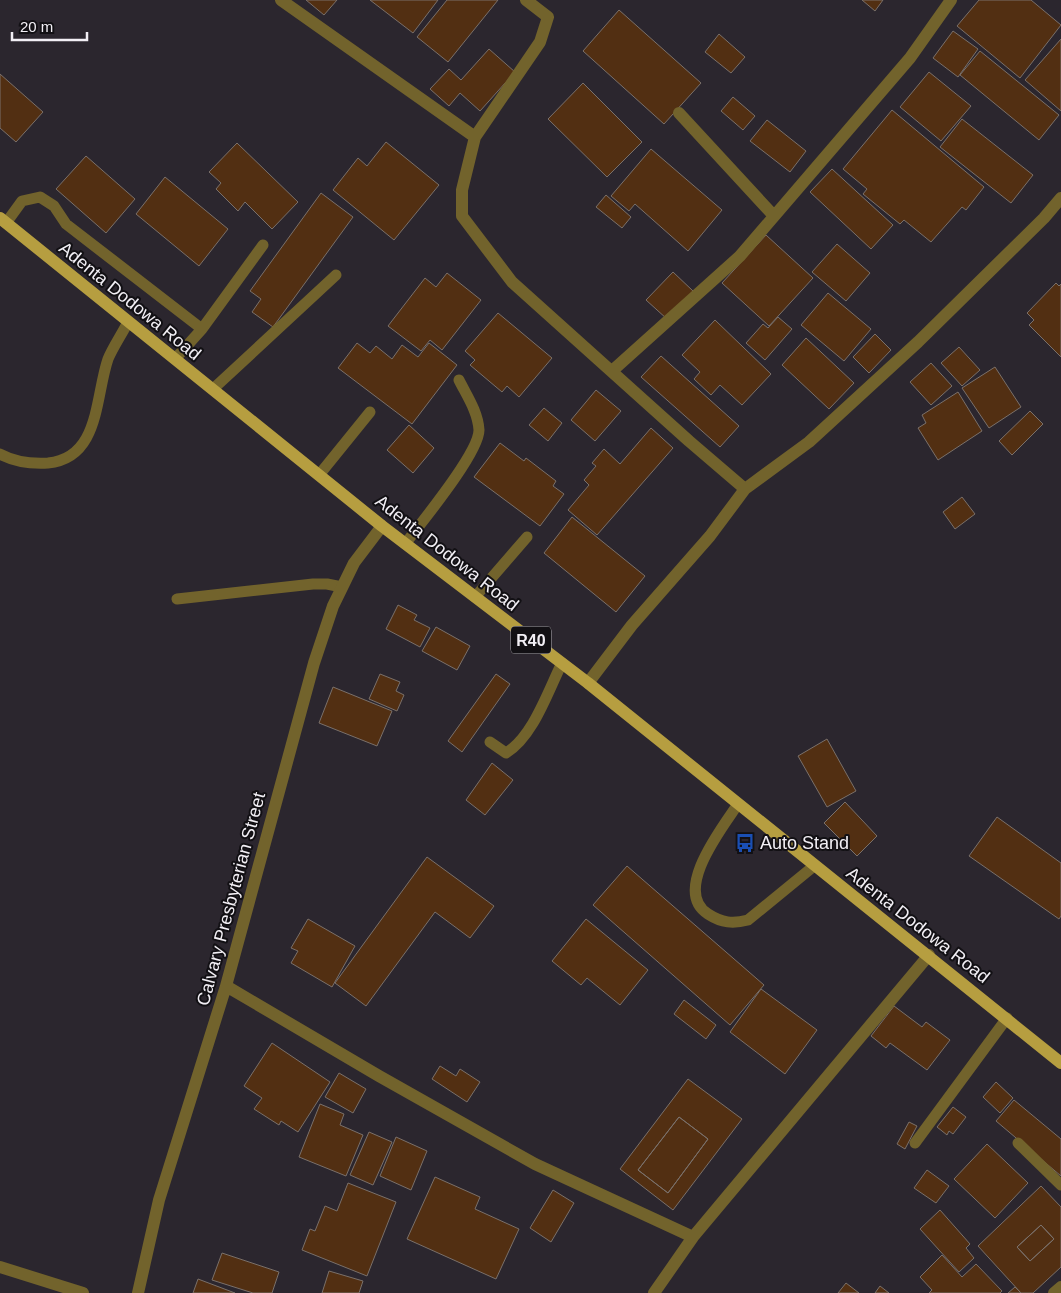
<svg xmlns="http://www.w3.org/2000/svg" width="1061" height="1293" font-family="Helvetica,sans-serif">
  <style>
    .building { fill: #522f12; stroke: #7a706a; fill-rule: evenodd }
    .lines { fill: none; stroke-linecap: round; stroke-linejoin: round }
    .service { stroke: #72632c; stroke-width: 11 }
    .minor { stroke: #72632c; stroke-width: 12 }
    .primary { stroke: #b69e40; stroke-width: 12 }
    .labels { text-anchor: middle; dominant-baseline: central; stroke-width: 4; stroke-linejoin: round; paint-order: stroke }
    .shield { fill: #121014; stroke: #afacb2; stroke-width: 1 }
    .shield-label { font-size: 16px; font-weight: bold; fill: #f2eff5 }
    .street-label { font-size: 18px; fill: #f2eff5; stroke: #121014 }
    .poi-label { font-size: 18px; fill: #f2eff5; stroke: #121014; text-anchor: start }
  </style>
  <rect width="100%" height="100%" fill="#2b262e"/>
  <path class="building" d="M306 0H337L324 15Z
    M370 0H438L413 33Z
    M447 0H498L448 62 417 37Z
    M862 0H883L875 11Z
    M979 0H1031L1061 25 1020 78 957 26Z
    M619 10 701 83 664 124 583 51Z
    M953 31 978 49 958 77 933 58Z
    M719 34 745 57 731 73 705 52Z
    M1061 39V111L1025 80Z
    M489 49 515 72 480 111 460 93 449 106 430 89 449 69 461 80Z
    M980 51 1059 115 1039 140 960 75Z
    M929 72 971 106 941 141 900 107Z
    M0 74 43 112 16 142 0 128Z
    M583 83 642 142 607 177 548 119Z
    M733 97 755 116 743 130 721 111Z
    M892 110 984 187 966 210 962 207 931 242 904 220 900 224 863 194 867 189 843 169Z
    M962 119 1033 175 1011 203 940 147Z
    M767 120 806 151 790 172 750 141Z
    M386 142 439 185 394 240 333 190 358 158 367 166Z
    M237 143 298 202 272 229 245 202 238 211 216 189 221 183 209 172Z
    M651 149 722 210 688 251 635 204 629 211 611 196Z
    M86 156 135 199 106 233 56 189Z
    M832 169 893 225 871 249 810 192Z
    M165 177 228 229 199 266 136 214Z
    M321 193 353 217 273 327 252 312 261 299 250 291Z
    M606 195 631 217 622 228 596 207Z
    M766 235 813 278 769 326 722 283Z
    M837 244 870 273 846 301 812 272Z
    M673 272 693 291 667 319 646 300Z
    M447 273 481 300 442 350 430 340 421 351 388 326 425 278 436 287Z
    M1056 283 1059 286 1061 284V357L1029 325 1034 320 1027 313Z
    M828 293 871 329 844 361 801 325Z
    M498 313 552 358 519 397 507 386 502 392 470 365 475 360 465 351Z
    M778 317 792 329 765 360 746 343 763 324 768 328Z
    M715 320 771 374 742 405 720 385 711 395 694 379 700 372 682 355Z
    M875 334 891 350 869 373 853 357Z
    M806 338 854 383 829 409 782 365Z
    M357 343 370 353 376 346 392 359 402 345 418 357 429 343 457 365 412 424 338 368Z
    M959 347 980 370 962 386 941 363Z
    M661 356 739 426 720 447 641 377Z
    M931 363 952 386 931 405 910 382Z
    M995 367 1021 407 989 428 962 388Z
    M596 390 621 411 595 441 571 420Z
    M958 392 982 431 938 460 918 428 926 423 922 415Z
    M544 408 562 423 548 441 529 425Z
    M1030 411 1043 424 1012 455 999 441Z
    M409 425 434 448 413 473 387 450Z
    M651 428 673 448 597 535 568 510 589 485 584 480 596 466 592 463 604 449 620 464Z
    M500 443 524 461 526 458 556 481 553 486 564 494 540 526 474 477Z
    M962 497 975 514 955 529 943 512Z
    M572 517 645 576 616 612 544 553Z
    M398 605 417 615 414 620 430 628 420 647 386 629Z
    M436 627 470 646 457 670 422 651Z
    M380 674 400 682 396 691 404 695 397 711 369 699Z
    M496 674 510 684 462 752 448 741Z
    M333 687 392 711 377 746 319 723Z
    M827 739 856 791 827 807 798 756Z
    M492 763 513 780 485 815 466 800Z
    M845 802 877 836 857 856 824 823Z
    M997 817 1061 863V916L1059 919 969 856Z
    M427 857 494 906 470 938 435 912 366 1006 335 983Z
    M627 866 764 985 730 1025 593 905Z
    M308 919 355 946 332 987 291 963 298 951 291 948Z
    M586 919 648 970 620 1005 587 978 581 985 552 961Z
    M761 989 817 1030 785 1074 730 1032Z
    M684 1000 716 1025 706 1039 674 1014Z
    M894 1006 922 1027 926 1022 950 1040 927 1070 890 1043 886 1048 871 1036Z
    M272 1043 330 1082 298 1132 281 1121 279 1125 254 1109 262 1098 244 1086Z
    M440 1066 456 1076 460 1069 480 1082 467 1102 432 1079Z
    M339 1073 366 1089 353 1113 325 1097Z
    M688 1079 742 1119 673 1210 620 1169ZM679 1117 708 1139 668 1193 638 1170Z
    M996 1082 1013 1098 1000 1113 983 1097Z
    M1014 1100 1061 1139V1176L996 1121Z
    M320 1104 344 1114 340 1125 363 1135 346 1176 299 1157Z
    M953 1107 966 1117 953 1134 949 1131 947 1135 937 1127Z
    M679 1117 708 1139 668 1193 638 1170Z
    M909 1122 917 1126 905 1149 897 1144Z
    M369 1132 392 1142 373 1185 350 1175Z
    M396 1137 427 1151 411 1190 380 1176Z
    M987 1144 1028 1183 995 1218 954 1179Z
    M927 1170 949 1186 936 1203 914 1188Z
    M435 1177 480 1197 475 1209 519 1229 496 1279 407 1239Z
    M348 1183 396 1202 367 1276 302 1250 310 1229 315 1231 325 1206 337 1211Z
    M1041 1186 1061 1207V1267L1033 1293H1021L978 1246ZM1041 1225 1054 1239 1030 1261 1017 1247Z
    M553 1190 574 1203 551 1242 530 1228Z
    M940 1210 970 1244 966 1248 974 1258 959 1272 920 1229Z
    M1041 1225 1054 1239 1030 1261 1017 1247Z
    M222 1253 279 1272 272 1293H253L212 1280Z
    M942 1255 962 1277 976 1264 1002 1291 1000 1293H929L932 1290 920 1277Z
    M329 1271 363 1281 359 1293H322Z
    M198 1279 235 1293H193Z
    M846 1283 859 1293H838Z
    M880 1286 889 1293H875Z
    M1015 1287 1021 1293H1008Z"/>
  <g class="lines">
    <path class="service" d="M6 223 22 201 40 197 54 206 66 224 202 329
      M175 359 202 329 263 245
      M213 389 336 275
      M0 454C15 462 31 464 48 463 100 458 95 397 108 359 113 347 122 334 128 322
      M319 475 370 412
      M405 544C421 523 479 453 479 430 478 412 467 396 459 380
      M475 597 527 537
      M177 599 313 584H327L342 587
      M490 742 506 753C533 737 548 691 562 663
      M738 804C722 828 672 891 708 914 722 923 733 924 748 920L814 866
      M915 1143 1007 1018
      M1018 1143 1061 1185"/>
    <path class="minor" d="M281 0 475 137 462 190V216L512 282 689 441 745 489
      M679 113 774 216
      M475 137 540 42 548 17 526 0
      M612 371 740 256 910 58 951 0
      M588 683 632 625 710 536 745 489 809 442 918 342 1044 218 1061 198
      M226 986 379 1076 535 1164 693 1237 654 1293
      M693 1237 929 955
      M0 1267 83 1293
      M138 1293 159 1200 226 986 314 663 333 606 354 563 382 526
      M1054 1293 1061 1287"/>
    <path class="primary" d="M0 218 382 526 588 683 1061 1063"/>
  </g>
  <defs>
    <g id="bus-bare" transform="scale(1.5)"><path d="M-5-6H5V4H4V6H2V4H-2V6H-4V4H-5ZM-3.5-4V0h7V-4ZM-3.5 1.2v1.5H-2V1.2ZM2 1.2v1.5H3.5V1.2Z" fill="#1a4fb4" stroke="#121014" stroke-width="2.5" paint-order="stroke"/></g>
  </defs>
  <g fill-rule="evenodd">
    <use href="#bus-bare" x="745" y="843"/>
  </g>
  <g class="labels">
    <rect class="shield" x="511" y="626.5" width="40" height="27" rx="4"/>
    <g class="shield-label">
      <text x="531" y="640">R40</text>
    </g>
    <g class="street-label">
      <text transform="translate(130 301) rotate(39)">Adenta Dodowa Road</text>
      <text transform="translate(447 553) rotate(38)">Adenta Dodowa Road</text>
      <text transform="translate(231 899) rotate(-75)">Calvary Presbyterian Street</text>
      <text transform="translate(918 925) rotate(38)">Adenta Dodowa Road</text>
    </g>
    <g class="poi-label">
      <text x="760" y="843">Auto Stand</text>
    </g>
  </g>
  <path d="M12 32v8h75v-8" fill="none" stroke="#f2eff5" stroke-width="2.5"/>
  <text x="20" y="32" font-size="15" fill="#f2eff5" stroke="#121014" stroke-width="4" paint-order="stroke">20 m</text>
</svg>
